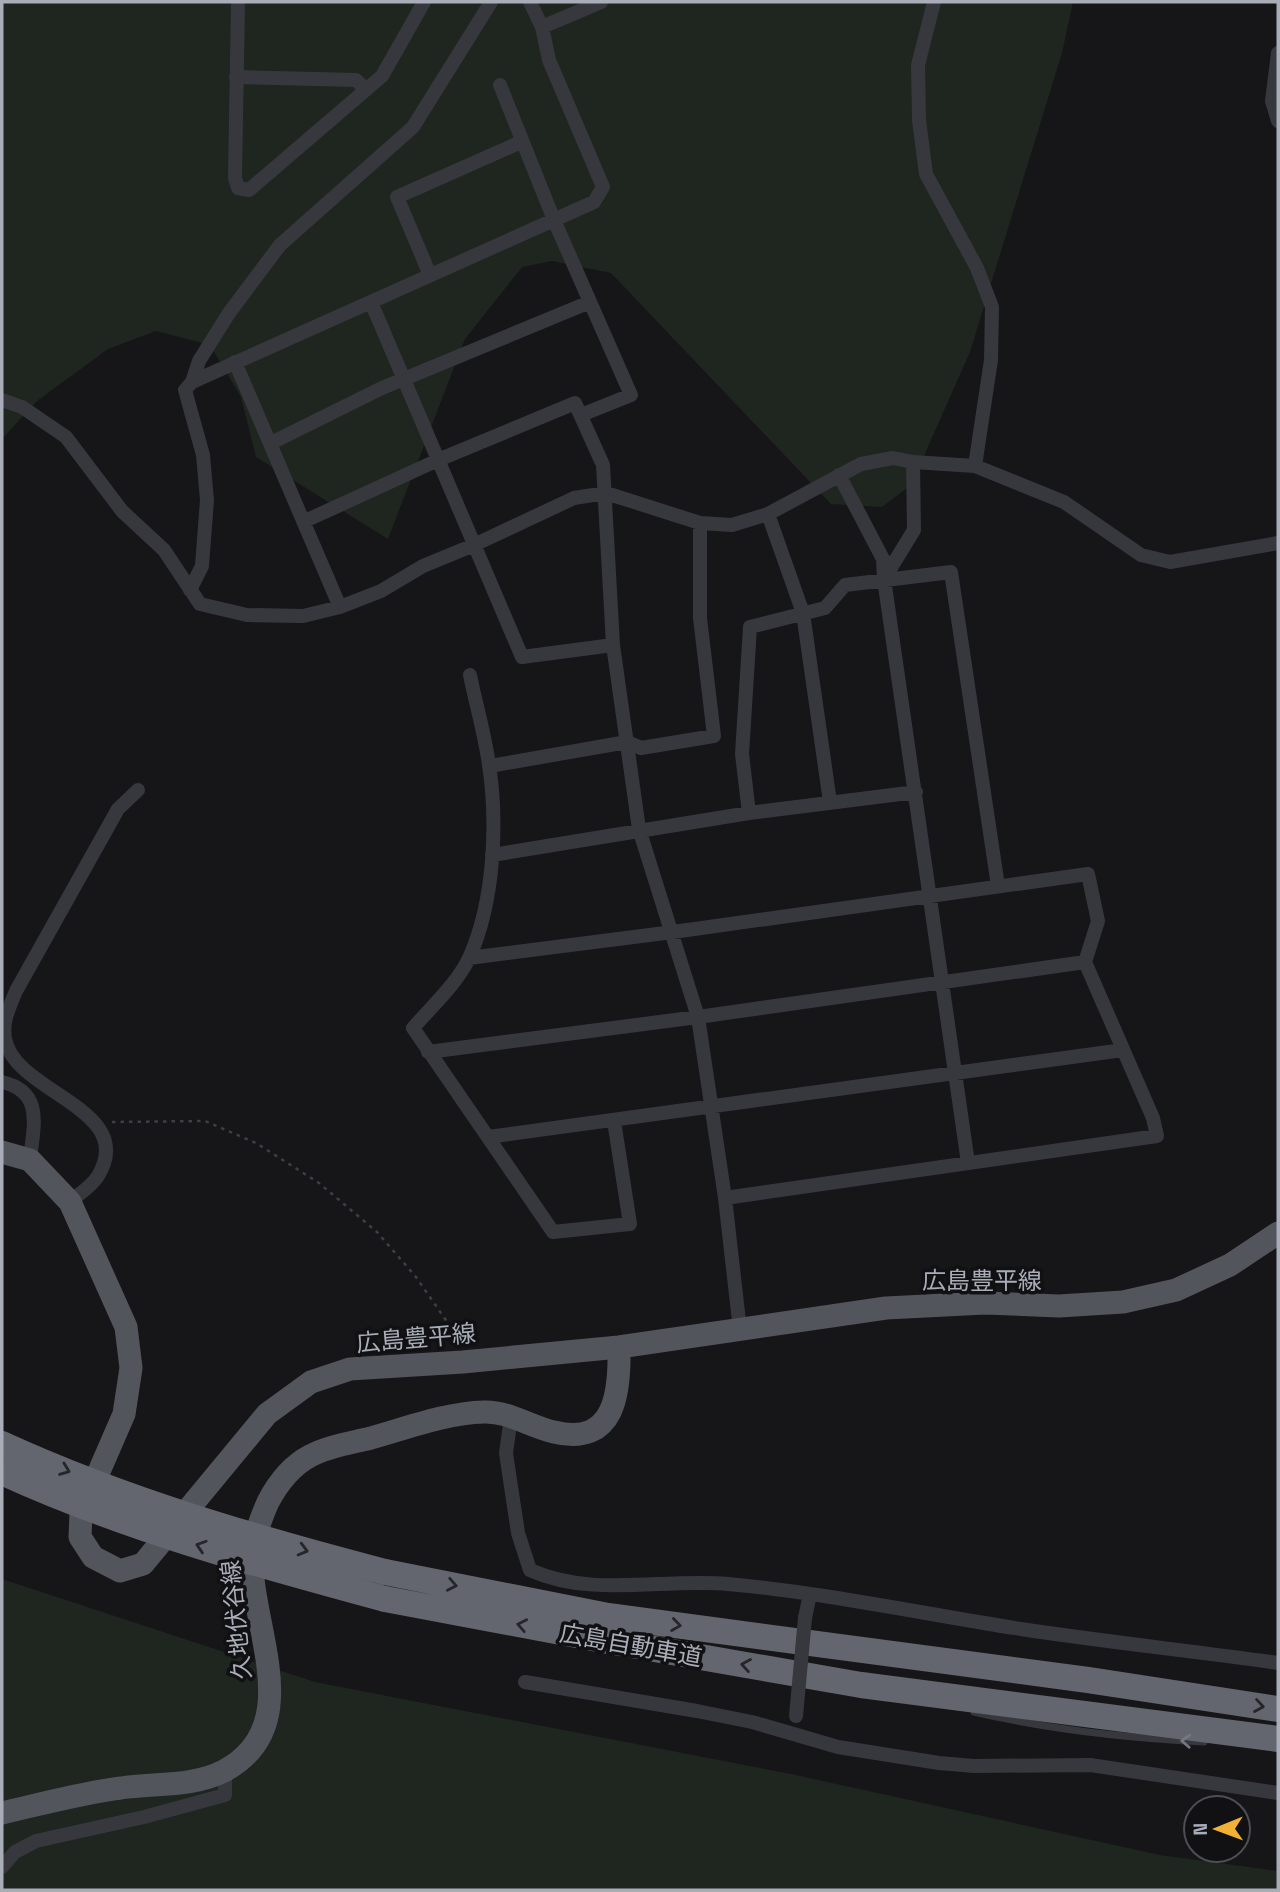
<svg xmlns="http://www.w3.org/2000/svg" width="1280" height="1892" font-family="'Space Grotesk','Noto Sans JP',sans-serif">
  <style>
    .green { fill: #1e261f }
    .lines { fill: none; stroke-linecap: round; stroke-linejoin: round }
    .path { stroke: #3d3f44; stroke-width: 2.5; stroke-dasharray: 3.5 5; stroke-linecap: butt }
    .lane { stroke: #37383d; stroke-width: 7 }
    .street { stroke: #37383d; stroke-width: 14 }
    .primary { stroke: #53555c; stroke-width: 23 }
    .highway { stroke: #63666e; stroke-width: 26 }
    .street-bridge { stroke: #37383d; stroke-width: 14 }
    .highway-bridge { stroke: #63666e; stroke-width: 26 }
    .oneway { stroke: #26262a }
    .oneway2 { stroke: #757881 }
    .labels { text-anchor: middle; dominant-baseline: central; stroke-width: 7; stroke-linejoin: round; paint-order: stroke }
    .street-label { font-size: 24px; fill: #a8adb8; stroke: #111113 }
  </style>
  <rect width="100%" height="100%" fill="#161618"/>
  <path class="green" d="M2 2H1073L1062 53 970 352 911 485 882 507 831 504 611 273 552 261 522 267 465 339 388 539 256 457 241 397 210 345 156 331 108 349 37 401 2 439Z
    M2 1579 315 1682 791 1774 1160 1855 1278 1871V1890H2Z"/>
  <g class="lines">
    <path class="path" d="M112 1122 205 1121 256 1143 319 1183 377 1232 416 1277 461 1342"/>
    <path class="lane" d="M974 1712C1050 1730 1126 1738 1204 1742"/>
    <path class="street" d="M238 2 235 178 238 188 249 190 382 76 424 2
      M934 2 918 65 919 120 926 174 977 268 992 307 991 360 975 466
      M542 27 601 2
      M1278 53 1272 101 1278 121
      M236 77 356 80 366 90
      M500 85 554 220 631 395 581 415
      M430 275 397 197 521 142
      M371 302 522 657 613 645
      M235 362 340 607
      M192 382 199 361 229 313 280 245 413 127 491 2
      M2 400 22 407 66 437 122 511 164 550 200 604 247 615 303 616 340 607 381 591 423 566 474 545 574 498 606 493 700 523 732 525 768 514 861 464 893 458 913 462 975 466 1064 502 1141 555 1170 562 1278 543
      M271 443 382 388 590 302
      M913 462 914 530 884 579 968 1163
      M839 475 883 559 884 579
      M768 514 803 613 830 802
      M305 521 438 460 575 403 603 465 613 645 639 829 698 1017 725 1198 740 1330
      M190 590 202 566 207 500 203 455 185 390 192 382 594 202 603 187 549 60 542 27 530 2
      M470 675C476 705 485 735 489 765 498 824 494 901 470 956 458 983 432 1006 413 1028L553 1232 630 1224 614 1121
      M490 766 627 742 641 748 714 736 700 618V523
      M749 813 742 754 750 627 825 608 845 585 951 572 998 886
      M492 855 749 813 916 792
      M469 958 673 932 1088 874 1098 921 1085 962 1153 1118 1157 1136 725 1198
      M428 1052 698 1017 1085 962
      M2 1082C45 1092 33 1127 30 1160
      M488 1137 1123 1050
      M70 1202C79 1194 92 1186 98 1176 139 1108 13 1093 5 1038 2 1021 10 1006 16 991L118 809 138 790
      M511 1417 506 1453 518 1533 530 1570C592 1598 662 1578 728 1584 827 1593 924 1614 1021 1629 1107 1642 1193 1651 1278 1663
      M805 1618 810 1594
      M525 1682 697 1711 752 1722 838 1747 939 1763 974 1766 1090 1765 1278 1793
      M2 1867 15 1852 36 1841 144 1817 225 1795V1770"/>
    <path class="primary" d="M2 1152 30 1160 70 1202 126 1327 131 1368 124 1414 81 1513 80 1537 93 1557 120 1571 143 1564 267 1414 311 1382 350 1369 463 1362 619 1347 886 1308 985 1303 1059 1306 1123 1302 1176 1290 1230 1265 1278 1233
      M2 1813C41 1804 81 1793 121 1788 154 1783 193 1787 224 1771 308 1726 250 1627 252 1557 253 1539 261 1518 268 1502 278 1483 291 1466 310 1456 328 1446 351 1443 371 1438 407 1428 446 1413 484 1412 508 1411 531 1427 554 1432 616 1447 620 1391 619 1347"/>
    <path class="highway" d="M385 1572 608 1616 1088 1680 1278 1709
      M385 1599 603 1640 861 1685 1278 1739"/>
    <path class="street-bridge" d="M796 1716 805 1618"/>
    <path class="highway-bridge" d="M2 1444C124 1500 255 1538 385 1572
      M2 1472C124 1528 255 1564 385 1599"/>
  </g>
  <defs><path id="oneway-chevron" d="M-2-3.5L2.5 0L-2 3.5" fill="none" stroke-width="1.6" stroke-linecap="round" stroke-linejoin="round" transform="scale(1.75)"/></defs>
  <g class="oneway">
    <use href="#oneway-chevron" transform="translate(65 1470) rotate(21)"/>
    <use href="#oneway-chevron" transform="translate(201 1546) rotate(-162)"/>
    <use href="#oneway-chevron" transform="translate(303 1550) rotate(15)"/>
    <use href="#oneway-chevron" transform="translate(452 1585) rotate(11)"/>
    <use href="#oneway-chevron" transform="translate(522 1625) rotate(-169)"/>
    <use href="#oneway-chevron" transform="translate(676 1625) rotate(8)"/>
    <use href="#oneway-chevron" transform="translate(746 1665) rotate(-170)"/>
    <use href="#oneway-chevron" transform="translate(1259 1706) rotate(9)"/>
  </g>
  <use class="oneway2" href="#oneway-chevron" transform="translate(1186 1741) rotate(-177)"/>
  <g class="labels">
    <g class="street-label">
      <text x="982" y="1280">広島豊平線</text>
      <text transform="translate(416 1338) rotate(-5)">広島豊平線</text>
      <text transform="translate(236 1620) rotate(-96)">久地伏谷線</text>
      <text transform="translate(631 1645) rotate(10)">広島自動車道</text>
    </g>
  </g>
  <rect width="1280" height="1892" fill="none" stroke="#a8adb8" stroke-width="7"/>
  <g transform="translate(1217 1829) rotate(269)"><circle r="33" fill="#111113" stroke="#4d4f55" stroke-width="2"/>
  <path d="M0-5L12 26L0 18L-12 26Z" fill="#f2b134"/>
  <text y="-10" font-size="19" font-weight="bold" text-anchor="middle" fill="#a8adb8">N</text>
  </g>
</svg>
